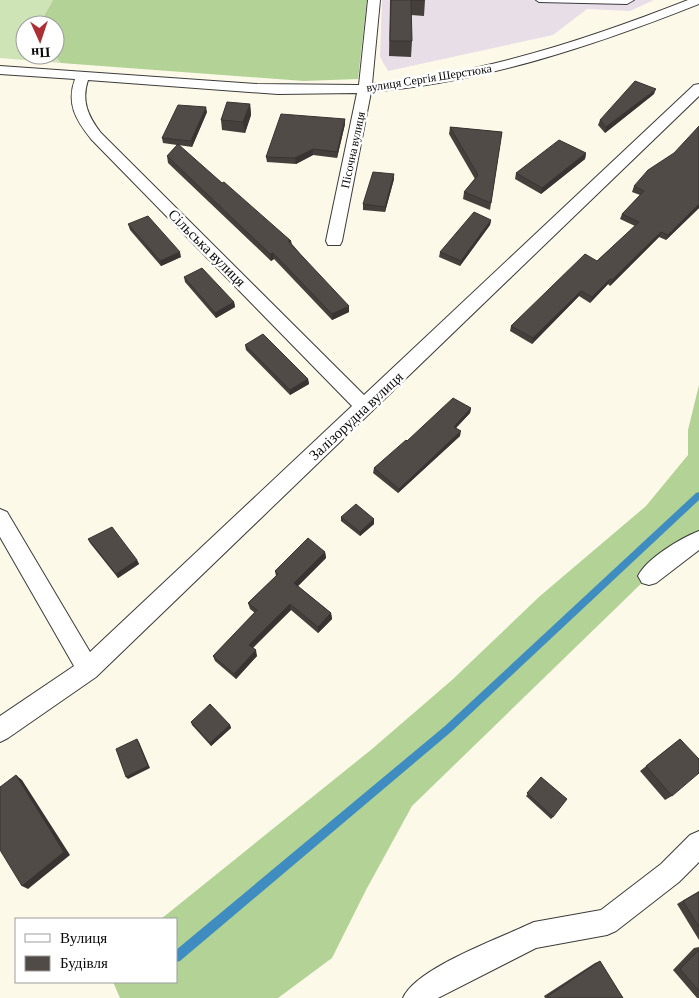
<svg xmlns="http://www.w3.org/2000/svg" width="699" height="998" font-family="'Crimson Pro',serif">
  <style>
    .industrial { fill: #e7dee8 }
    .green { fill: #cee3b6 }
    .forest { fill: #b2d296 }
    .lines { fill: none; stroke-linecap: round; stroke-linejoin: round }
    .stream { fill: #3f8dc0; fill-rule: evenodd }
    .lane-casing { stroke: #3c3c3c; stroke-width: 2 }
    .street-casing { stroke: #3c3c3c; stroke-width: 2 }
    .lane { fill: #fff; fill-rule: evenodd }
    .street { fill: #fff; fill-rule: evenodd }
    .wall { fill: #46403d }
    .shaded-wall { fill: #393432 }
    .building { fill: #514b47; stroke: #393432 }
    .labels { text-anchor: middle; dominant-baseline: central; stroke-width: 5; stroke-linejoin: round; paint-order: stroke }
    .far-street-label { font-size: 12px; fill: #090909; stroke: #fff }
    .street-label { font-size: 15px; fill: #090909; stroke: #fff }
  </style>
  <rect width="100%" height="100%" fill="#fdf9e8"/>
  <path class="industrial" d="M382 0H654L630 11 587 9 553 35 388 71 380 57Z"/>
  <path class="green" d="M0 0H53L39 25H25V55H54L61 63 0 58Z"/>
  <path class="forest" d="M53 0H367L358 79 304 81 61 63 54 55 55 25H39Z
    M699 385V535L647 578 412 806 366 890 332 958 278 998H120L113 982H176V919H161L372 749 452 680 540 596 646 506 688 455V430Z"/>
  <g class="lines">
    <path class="stream" d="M699 492V500L451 732 180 961 176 962V950L445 726 696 493Z"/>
    <g class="lane-casing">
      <path id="lane" d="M536 0H634L627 4 539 2Z"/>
    </g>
    <g class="street-casing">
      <path id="street" d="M368 0H380L372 84C482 74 586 40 688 0H699V4C593 46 485 82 371 92L342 241 340 245H328L326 241 357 93 278 94 88 80C81 101 88 116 101 133L364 395 694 85 699 84V96L96 677 8 738 0 742V716L74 666 0 537V509L7 512 90 652 352 406 91 139C76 120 66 104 75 79L0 74V66L257 84 359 85Z
        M699 531V550L656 583 649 585 642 583 638 576C647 558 681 538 699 531Z
        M699 831V862L679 882 616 931 607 935 536 948 438 998H403C415 969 495 940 525 926L534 922 601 910 661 864 690 835Z"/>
    </g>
    <use href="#lane" class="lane"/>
    <use href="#street" class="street"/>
  </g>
  <path class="wall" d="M390 0H425L424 16 411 15 412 41 411 57 389 56Z
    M654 94 605 133 598 125 600 120Z
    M250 104 251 115 245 133 222 130 221 120Z
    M207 112 192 147 178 145 222 183 291 241 292 244 349 312 332 320 274 259 271 261 168 163 167 156 177 145 163 143 162 138Z
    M345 119V124L337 158 313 155 296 164 267 162 266 157Z
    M450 127 502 132 490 210 463 199 464 192 475 179 449 134Z
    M586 153 585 159 541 194 515 179 516 173Z
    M394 179 385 212 363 210V204Z
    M634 186 699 208 666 240 659 237 610 286 608 284 590 303 579 296 532 344 510 331 511 326 597 261 635 226 620 219 622 214 640 195 632 192Z
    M491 220 490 225 460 266 439 257 440 252Z
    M128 224 181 257 161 266 130 230Z
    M184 277 234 302 235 307 216 318 185 282Z
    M245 345 308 379 309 384 290 395 246 350Z
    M471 408 470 413 456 428 460 436 398 493 373 473 374 468 407 441Z
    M341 517 374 519V524L360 536 341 521Z
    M88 539 137 560 139 564 118 578 90 543Z
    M325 552 326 558 298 586 331 613 332 619 318 633 291 610 253 648 257 656 236 679 215 661 213 656 255 613 250 609 248 603 276 576 275 571Z
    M191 722 230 725 231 728 211 746 192 725Z
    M680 739 672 796 665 800 640 771Z
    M541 777 553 817 551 819 526 796Z
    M699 891V940L677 904Z
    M699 947V998H697L673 970 694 948Z
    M600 961 623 998H545L544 996 595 963Z"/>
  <path class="shaded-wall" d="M656 89 654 94 605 133 606 127Z
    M250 104 251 115 245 133 243 122Z
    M206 107 207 112 192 147 191 141Z
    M345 119V124L337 158V152Z
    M313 149V155L296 164 295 158Z
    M586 153 585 159 541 194 542 188Z
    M394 174V179L385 212V207Z
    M699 204V208L666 240 668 235Z
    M491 220 490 225 460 266 461 261Z
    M661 232 659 237 610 286 612 280Z
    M180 252 181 257 161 266 160 261Z
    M273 253 274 259 271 261 270 254Z
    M610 279 608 284 590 303 592 297Z
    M581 291 579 296 532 344 533 338Z
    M234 302 235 307 216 318 215 313Z
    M349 306V312L332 320V314Z
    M308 379 309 384 290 395V390Z
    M471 408 470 413 453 431 454 427Z
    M461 431 460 436 398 493 399 489Z
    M374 519V524L360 536V532Z
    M325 552 326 558 295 589 294 583Z
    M137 560 139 564 118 578 116 574Z
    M290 604 291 610 250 650 249 645Z
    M331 613 332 619 318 633V627Z
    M256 650 257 656 236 679 234 674Z
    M230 725 231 728 211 746 210 743Z
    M137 739 139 742 150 768 128 779 126 777Z
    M16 775 22 780 70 855 28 889 22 886Z"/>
  <path class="building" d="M391 0H425H411L412 41H390Z
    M635 81 656 89 606 127 600 120Z
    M227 102 250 104 243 122 221 120Z
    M178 105 206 107 191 141 162 138Z
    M281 114 345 119 337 152 313 149 295 158 266 157Z
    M699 126V204L668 235 661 232 612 280 610 279 592 297 581 291 533 338 511 326 585 254 597 261 639 222 622 214 644 191 634 186 648 170 674 153Z
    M450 127 502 132 491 203 464 192 478 175Z
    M559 140 586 153 542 188 516 173Z
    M178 144 222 183 224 182 291 241H288L349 306 332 314 273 253 270 254 167 156Z
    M373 172 394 174 385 207 363 204Z
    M474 212 491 220 461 261 440 252Z
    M148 216 180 252 160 261 128 224Z
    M202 268 234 302 215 313 184 277Z
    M263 334 308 379 290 390 245 345Z
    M453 398 471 408 454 427 461 431 399 489 374 468 406 440 407 441Z
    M356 504 374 519 360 532 341 517Z
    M112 527 137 560 116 574 88 539Z
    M308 538 325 552 294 583 331 613 318 627 290 604 249 645 256 650 234 674 213 656 257 610 248 603 278 574 275 571Z
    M210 704 230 725 210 743 191 722Z
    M137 739 148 766 126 777 116 749Z
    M680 739 699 759V773L672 796 646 766Z
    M16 775 64 852 22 886 0 850V787Z
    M541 777 567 799 553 817 527 793Z
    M699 892V927L683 901Z
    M699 950V991L680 969Z
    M600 961 623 998H549L548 996Z"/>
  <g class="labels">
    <g class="far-street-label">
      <text transform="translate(429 78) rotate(-9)">вулиця Сергія Шерстюка</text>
      <text transform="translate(353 150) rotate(-78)">Пісочна вулиця</text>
    </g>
    <g class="street-label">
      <text transform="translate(207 248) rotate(45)">Сільська вулиця</text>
      <text transform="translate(356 416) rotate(-43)">Залізорудна вулиця</text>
    </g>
  </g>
  <rect x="15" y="918" width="162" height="65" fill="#ffffff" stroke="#9d9d9d"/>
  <rect x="25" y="934" width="25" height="8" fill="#ffffff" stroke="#9d9d9d"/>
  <text x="60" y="943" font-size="15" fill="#090909">Вулиця</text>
  <rect x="25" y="956" width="25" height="15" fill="#514b47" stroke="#9d9d9d"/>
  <text x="60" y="968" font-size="15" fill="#090909">Будівля</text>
  <g transform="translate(40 40) rotate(177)"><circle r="24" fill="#ffffff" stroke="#9d9d9d"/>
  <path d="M0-4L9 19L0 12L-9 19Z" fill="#ac2f36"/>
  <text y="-8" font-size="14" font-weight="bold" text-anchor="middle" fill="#090909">Пн</text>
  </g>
</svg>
